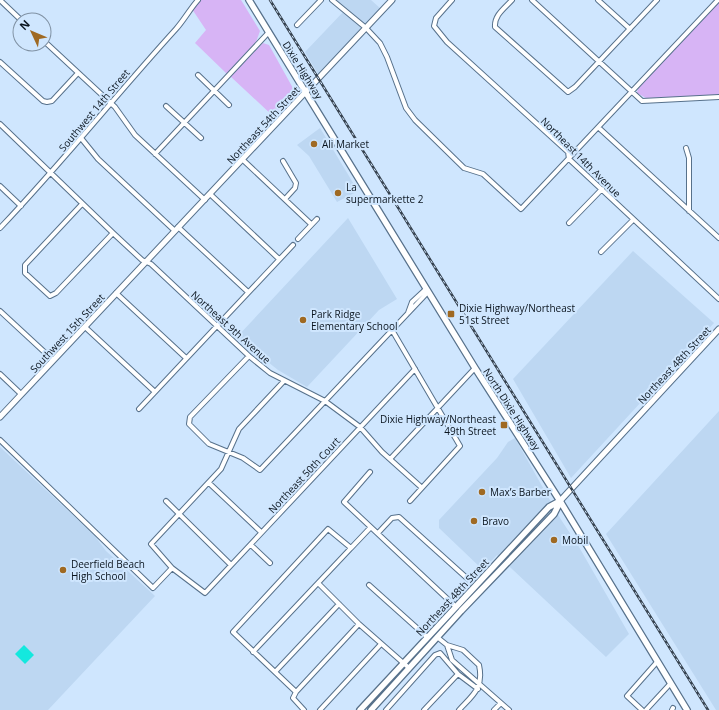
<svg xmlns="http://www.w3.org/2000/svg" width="719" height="710" font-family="'Open Sans',sans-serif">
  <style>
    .built { fill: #bdd7f2 }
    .green { fill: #d7b4f5 }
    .water { fill: #14e8de }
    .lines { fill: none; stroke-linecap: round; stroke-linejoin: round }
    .minor-casing { stroke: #57718b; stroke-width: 6 }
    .tertiary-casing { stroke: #57718b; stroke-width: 7 }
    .secondary-casing { stroke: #57718b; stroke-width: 8 }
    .minor { stroke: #fff; stroke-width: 4 }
    .tertiary { stroke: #fff; stroke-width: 5 }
    .secondary { stroke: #fff; stroke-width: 5.5 }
    .rail-casing { stroke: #35414e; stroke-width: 2.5 }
    .rail { stroke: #cfe6fe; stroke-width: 1; stroke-dasharray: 3; stroke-linecap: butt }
    .poi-dot { fill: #9f6922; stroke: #cfe6fe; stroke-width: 1.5 }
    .labels { text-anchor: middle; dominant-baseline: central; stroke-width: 4; stroke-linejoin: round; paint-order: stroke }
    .street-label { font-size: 10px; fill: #0a141e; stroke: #cfe6fe }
    .poi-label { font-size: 10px; fill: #0a141e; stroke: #cfe6fe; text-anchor: start }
  </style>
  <rect width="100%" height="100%" fill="#cfe6fe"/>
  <path class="built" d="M334 0H371L381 9 318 74 305 52 345 10Z
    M320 128 358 191 337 202 309 156 297 145Z
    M348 218 397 299 379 310 307 387 278 370 237 337Z
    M633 251 714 323 571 478 513 379Z
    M719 411V710H716L606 534Z
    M515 438 560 518 579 547 629 634 606 657 497 555 483 570 439 528V520L497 458 508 442Z
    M0 447 94 535 106 551 155 596 48 710H0Z"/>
  <path class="green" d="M201 0H241L260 31 256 42 227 74 195 43 206 30 192 9Z
    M719 0V96L646 98 637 93 638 88Z
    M263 43 269 45 294 90 293 98 274 117 230 76Z"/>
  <path class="water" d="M24 645 34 655 25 664 15 654Z"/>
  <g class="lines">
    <g class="minor-casing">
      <path id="minor" d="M0 0 21 20
        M332 0 366 28 380 43 387 57 406 108 415 120 464 168 483 174 521 209 718 0
        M452 0 436 18 434 26 447 42 568 152 569 159 719 299
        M512 0C505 8 494 15 495 27L568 92 575 87 657 0
        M532 0 642 101 719 97
        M598 0 630 29
        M297 25 321 0
        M44 41 115 107 135 135 205 200
        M0 62 43 101 47 102 52 101 78 73
        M198 75 229 105
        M166 106 201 138
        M0 124 113 233 142 260 151 264 249 356 270 373 325 401 360 427 382 452 421 487
        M599 128 719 238
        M81 138 98 159 175 231
        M686 148 689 158V211
        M155 154 269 32
        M243 160 311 224
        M283 161 296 183 295 188 285 199
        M0 186 21 206
        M210 194 279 259
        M82 204 25 265V273L50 296 56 293 113 233
        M569 223 602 189
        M178 227 248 292
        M0 228C61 164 116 95 176 29 184 20 190 9 198 0
        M298 239 317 219
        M601 252 633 220
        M116 293 186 358
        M0 311 53 360
        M408 313 412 302 426 289
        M85 327 155 392
        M392 330 460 446 410 501
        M249 356 190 417 189 424 209 444 243 458 260 470 428 292
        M0 374 21 394
        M284 381 239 429 221 469 151 544 172 568 205 593 415 369
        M139 409 293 245
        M0 440 153 588 172 568
        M391 458 475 368
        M370 472 344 502 455 606
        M209 483 261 532
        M166 501 231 565
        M378 533 392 518 399 517 469 580
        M251 545 270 563
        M319 584 359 624 409 668
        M369 585 427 637
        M437 637 447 645 463 650 479 665C484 688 473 695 459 710
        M447 645 452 660 509 710
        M253 652 351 548
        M275 672 339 604
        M296 692 359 624
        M304 710 293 698 296 692 233 632 328 529 351 548 370 528
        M320 710 381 644
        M386 710 435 655 440 653 458 674 478 689
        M424 710 458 674
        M494 710 501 703
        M642 710 627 696 657 662
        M646 710 670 684
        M672 710 673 708"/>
    </g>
    <g class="tertiary-casing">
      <path id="tertiary" d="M0 417 392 0
        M560 501 719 329"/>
    </g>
    <g class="secondary-casing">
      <path id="secondary" d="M249 0 475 368 560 501 687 710
        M360 710 549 507 560 501
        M371 710 461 611 554 514 560 502"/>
    </g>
    <use href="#minor" class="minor"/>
    <use href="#tertiary" class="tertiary"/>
    <use href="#secondary" class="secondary"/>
    <g class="rail-casing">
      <path id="rail" d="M270 0 708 710"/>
    </g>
    <use href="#rail" class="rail"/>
  </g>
  <g class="poi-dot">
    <circle cx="314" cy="144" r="4"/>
    <circle cx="338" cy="193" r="4"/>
    <rect x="447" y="310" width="8" height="8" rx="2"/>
    <circle cx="303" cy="320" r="4"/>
    <rect x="500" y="421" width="8" height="8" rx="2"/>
    <circle cx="482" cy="492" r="4"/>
    <circle cx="474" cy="521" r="4"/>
    <circle cx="554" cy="540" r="4"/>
    <circle cx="63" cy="570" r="4"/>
  </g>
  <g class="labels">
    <g class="street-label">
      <text transform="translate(303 70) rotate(58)">Dixie Highway</text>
      <text transform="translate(94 110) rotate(-50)">Southwest 14th Street</text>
      <text transform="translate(263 125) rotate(-47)">Northeast 54th Street</text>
      <text transform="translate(581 157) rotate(45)">Northeast 14th Avenue</text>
      <text transform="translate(231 327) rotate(42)">Northeast 9th Avenue</text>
      <text transform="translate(67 333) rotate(-47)">Southwest 15th Street</text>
      <text transform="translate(674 365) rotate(-47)">Northeast 48th Street</text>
      <text transform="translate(512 409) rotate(57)">North Dixie Highway</text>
      <text transform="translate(304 475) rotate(-47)">Northeast 50th Court</text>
      <text transform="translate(452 597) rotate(-47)">Northeast 48th Street</text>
    </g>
    <g class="poi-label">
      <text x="322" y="144">Ali Market</text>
      <text x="346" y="187">La<tspan x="346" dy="12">supermarkette 2</tspan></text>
      <text x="459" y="308">Dixie Highway/Northeast<tspan x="459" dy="12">51st Street</tspan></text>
      <text x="311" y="314">Park Ridge<tspan x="311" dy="12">Elementary School</tspan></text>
      <text x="496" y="419" text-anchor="end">Dixie Highway/Northeast<tspan x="496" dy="12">49th Street</tspan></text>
      <text x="490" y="492">Max’s Barber</text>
      <text x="482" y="521">Bravo</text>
      <text x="562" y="540">Mobil</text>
      <text x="71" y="564">Deerfield Beach<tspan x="71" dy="12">High School</tspan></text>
    </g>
  </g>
  <g transform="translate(32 32) rotate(314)"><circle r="19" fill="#cfe6fe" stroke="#8092a4"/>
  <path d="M0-3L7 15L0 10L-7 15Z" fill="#9f6922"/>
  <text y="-6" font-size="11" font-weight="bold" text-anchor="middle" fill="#0a141e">N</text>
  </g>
</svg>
